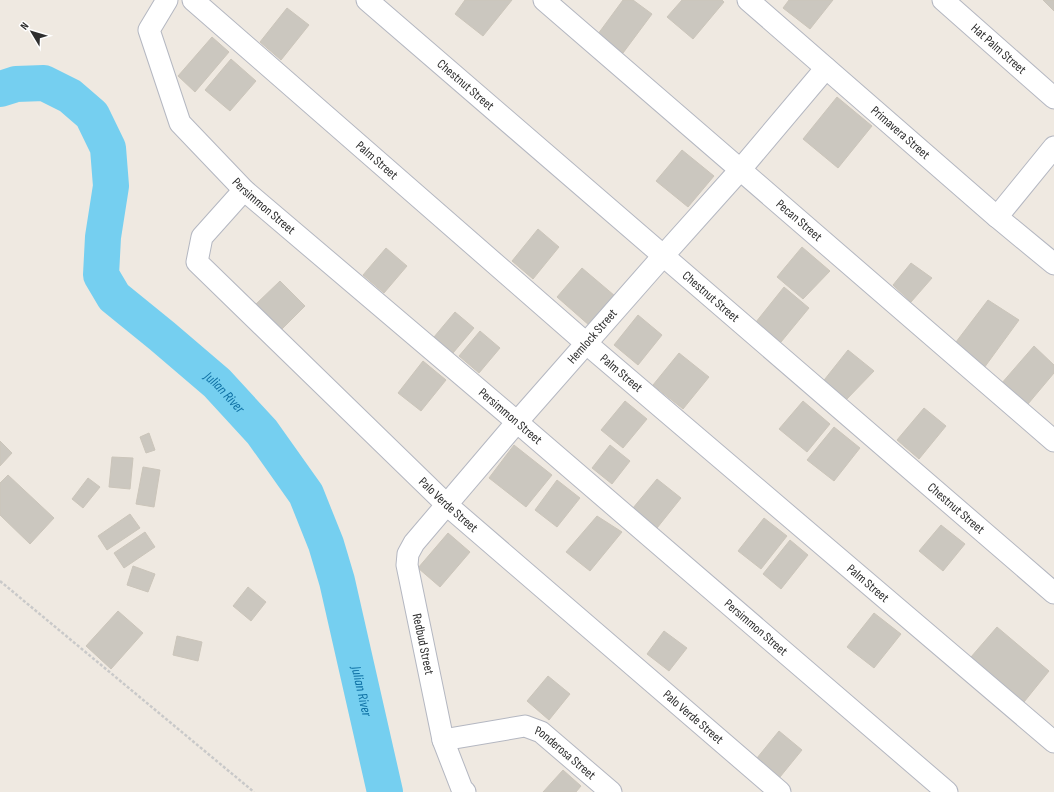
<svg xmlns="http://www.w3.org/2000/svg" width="1054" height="792" font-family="'Sofia Sans Condensed',sans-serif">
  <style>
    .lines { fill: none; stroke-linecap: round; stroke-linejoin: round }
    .river { stroke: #75cff0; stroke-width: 36 }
    .building { fill: #cbc7bf; stroke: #cbc5ba }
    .street-casing { stroke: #b4b7c1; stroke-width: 23 }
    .path { stroke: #c9c9c9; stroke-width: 2.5; stroke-dasharray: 3 2; stroke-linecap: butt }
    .street { stroke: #fff; stroke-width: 21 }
    .labels { text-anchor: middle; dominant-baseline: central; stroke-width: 3; stroke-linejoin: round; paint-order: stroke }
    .street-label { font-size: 13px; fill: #2e2e2e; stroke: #fff }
    .water-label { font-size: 14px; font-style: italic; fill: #0d6fa3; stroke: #fff }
  </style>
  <rect width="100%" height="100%" fill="#efe9e1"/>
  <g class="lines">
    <path class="river" id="s1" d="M0 89 16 84 44 83 70 96 92 115 108 148 111 186 103 237 101 275 114 297 162 336 217 383 262 432 306 494 326 544 337 581 385 792"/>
  </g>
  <path class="building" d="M465 0H512L483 36 455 14Z
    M623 0H633L652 14 623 53 598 34Z
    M682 0H722L724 2 693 39 667 17Z
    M789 0H833L810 29 783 8Z
    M1043 0H1054V11Z
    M287 8 309 25 281 60 260 42Z
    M212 37 229 52 195 92 178 76Z
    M231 59 256 81 230 111 205 90Z
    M837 97 872 126 838 168 803 139Z
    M682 150 714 176 688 207 656 181Z
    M538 229 559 247 533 279 512 261Z
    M802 247 830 271 803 299 777 277Z
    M386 248 407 266 384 293 363 275Z
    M911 263 932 278 911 302 893 285Z
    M582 268 615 296 590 326 557 297Z
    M280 281 305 306 280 331 255 305Z
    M784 287 809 308 781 342 756 322Z
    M988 300 1019 320 984 368 953 346Z
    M455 312 474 328 453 353 434 337Z
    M638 315 662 335 638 365 614 345Z
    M480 331 500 348 479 373 459 356Z
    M1034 346 1054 365V373L1028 404 1001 384Z
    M848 350 874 371 845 401 821 384Z
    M679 353 709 377 683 409 653 385Z
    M423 361 446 380 421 411 398 393Z
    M625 401 647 419 623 448 601 430Z
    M803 401 830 424 807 452 779 429Z
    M924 408 946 426 919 459 897 440Z
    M834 427 860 448 834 481 807 460Z
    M149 433 155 450 146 453 140 437Z
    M0 441 12 453 0 466Z
    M514 445 552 475 526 507 489 478Z
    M610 445 630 461 612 484 592 468Z
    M112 457 133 458 130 489 109 487Z
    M143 467 160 470 154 507 136 504Z
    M8 475 54 518 30 544 0 515V483Z
    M88 478 100 487 83 508 72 499Z
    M657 479 681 498 657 528 633 508Z
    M557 480 580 498 557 527 535 510Z
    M130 514 140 528 107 550 98 536Z
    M597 516 622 532 590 571 566 552Z
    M764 518 787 536 761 569 738 551Z
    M941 525 965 544 943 571 919 551Z
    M145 532 155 547 124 568 114 553Z
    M448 533 470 552 440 587 418 568Z
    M790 540 808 555 781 589 763 574Z
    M133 566 155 574 148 592 127 585Z
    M248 587 266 602 251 621 233 606Z
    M118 611 143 633 111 669 86 646Z
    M874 613 901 634 874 668 847 647Z
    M997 627 1049 671 1024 702 971 657Z
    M664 631 687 648 669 671 647 654Z
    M177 636 202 642 198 661 173 655Z
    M548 676 570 694 549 720 527 701Z
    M779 731 802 750 780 777 757 758Z
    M563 770 581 786 576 792H543Z"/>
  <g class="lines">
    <g class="street-casing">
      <g id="street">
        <path id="s2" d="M167 0 149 30 180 123 244 190 517 422 947 792"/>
        <path id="s3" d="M193 0 587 344 1054 742"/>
        <path id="s4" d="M367 0 1054 593"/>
        <path id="s5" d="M544 0 1054 441"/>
        <path id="s6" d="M748 0 997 217 1054 264"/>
        <path id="s7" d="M943 0 1054 98"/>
        <path id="s8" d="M244 190 202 237 197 262 447 505 780 792"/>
        <path d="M997 217 1054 147"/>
        <path id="s9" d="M443 740 525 726 541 732 611 792"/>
        <path id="s10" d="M465 792 462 789 443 740 407 565 408 554 414 543 517 422 663 256 740 170 826 68"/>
      </g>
    </g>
    <path class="path" d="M0 581 254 792"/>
    <use href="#street" class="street"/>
  </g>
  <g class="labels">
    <g class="street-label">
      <text stroke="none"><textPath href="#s7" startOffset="74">Hat Palm Street</textPath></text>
      <text stroke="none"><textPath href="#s4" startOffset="130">Chestnut Street</textPath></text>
      <text stroke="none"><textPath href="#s6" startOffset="202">Primavera Street</textPath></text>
      <text stroke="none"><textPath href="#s3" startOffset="244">Palm Street</textPath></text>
      <text stroke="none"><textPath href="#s2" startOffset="251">Persimmon Street</textPath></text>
      <text stroke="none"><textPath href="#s5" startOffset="337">Pecan Street</textPath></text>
      <text stroke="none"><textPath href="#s4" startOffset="454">Chestnut Street</textPath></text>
      <text stroke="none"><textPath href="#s10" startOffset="532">Hemlock Street</textPath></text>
      <text stroke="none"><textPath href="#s3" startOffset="568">Palm Street</textPath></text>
      <text stroke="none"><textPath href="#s2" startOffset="575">Persimmon Street</textPath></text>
      <text stroke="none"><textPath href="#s8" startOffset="438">Palo Verde Street</textPath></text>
      <text stroke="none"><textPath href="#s4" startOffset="778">Chestnut Street</textPath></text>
      <text stroke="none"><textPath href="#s3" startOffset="892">Palm Street</textPath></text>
      <text stroke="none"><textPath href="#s2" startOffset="899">Persimmon Street</textPath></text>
      <text transform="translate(423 644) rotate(78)">Redbud Street</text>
      <text stroke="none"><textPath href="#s8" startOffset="762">Palo Verde Street</textPath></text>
      <text stroke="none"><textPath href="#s9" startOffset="132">Ponderosa Street</textPath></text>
    </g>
    <g class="water-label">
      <text stroke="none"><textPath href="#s1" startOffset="439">Julian River</textPath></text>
      <text stroke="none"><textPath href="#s1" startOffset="775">Julian River</textPath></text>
    </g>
  </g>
  <g transform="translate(32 32) rotate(308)" stroke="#ffffff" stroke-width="3" paint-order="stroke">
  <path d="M0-3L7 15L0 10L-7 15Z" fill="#2e2e2e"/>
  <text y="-6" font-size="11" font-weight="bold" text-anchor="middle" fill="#2e2e2e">N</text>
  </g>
</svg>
